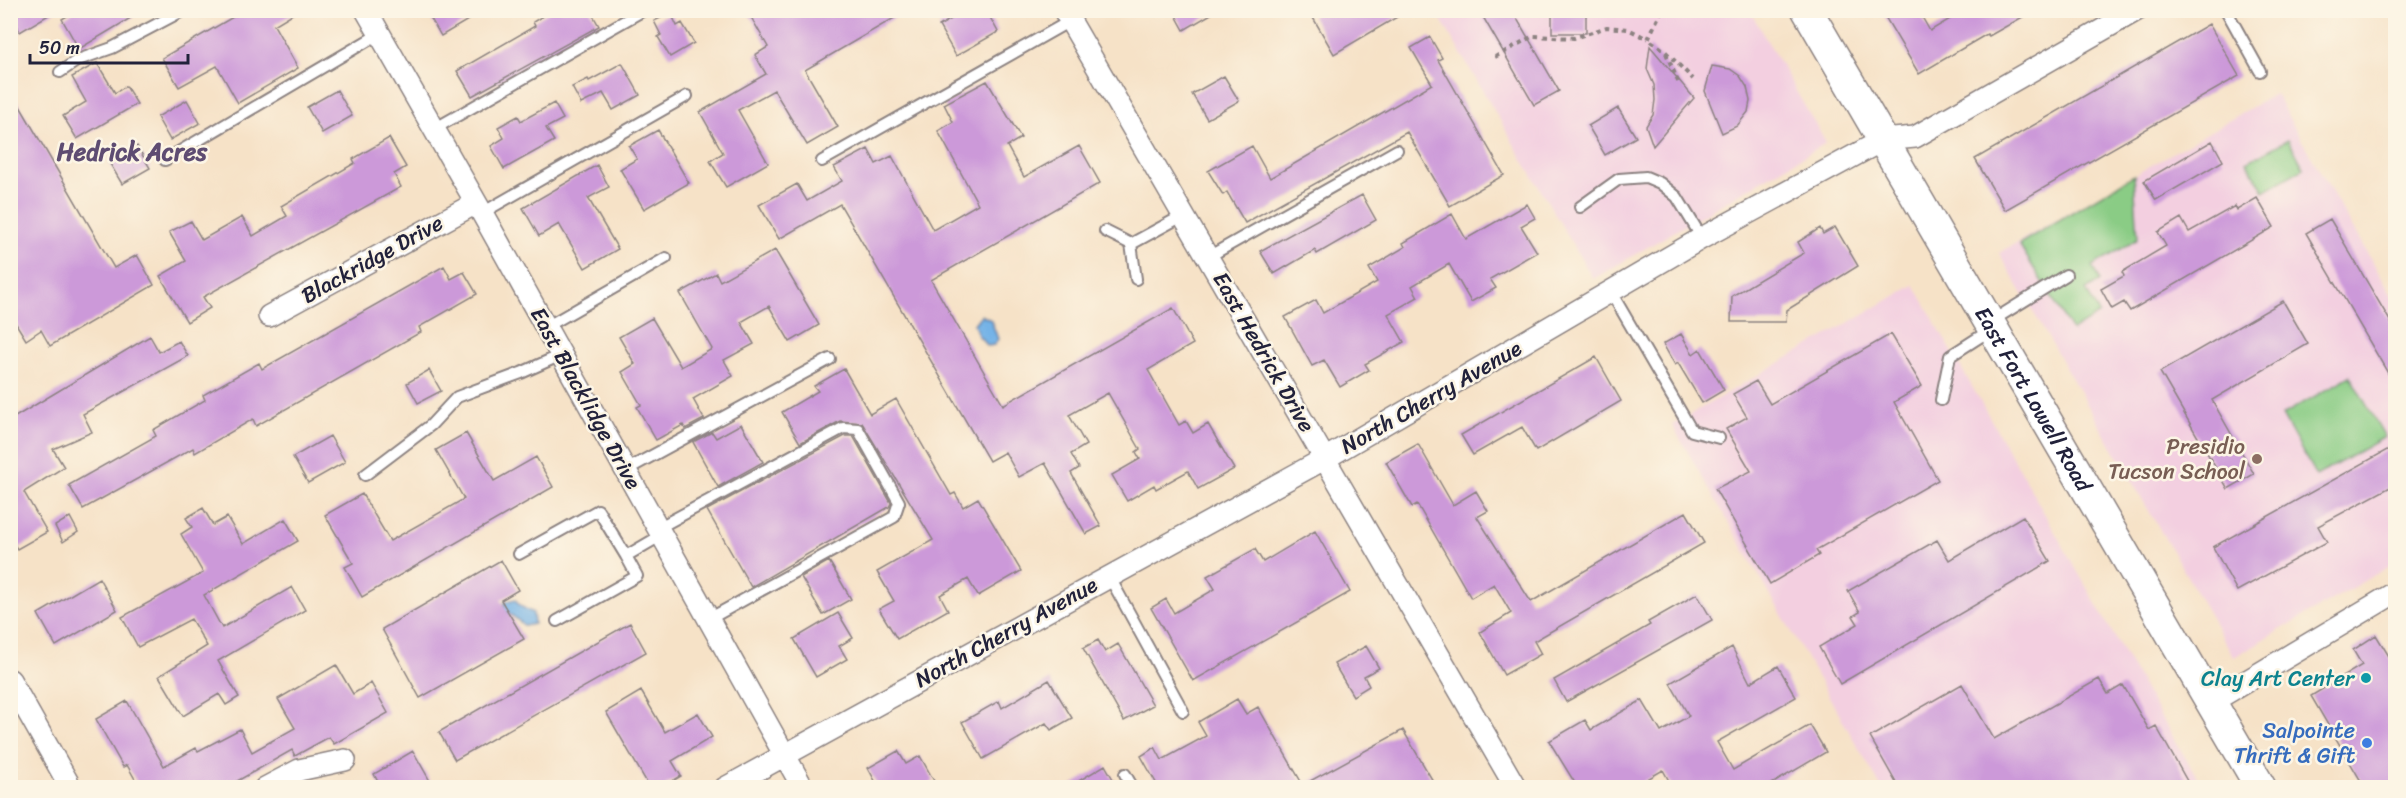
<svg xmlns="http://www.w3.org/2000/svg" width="2406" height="798" font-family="Sriracha,sans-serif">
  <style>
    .built { fill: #f3cfe0 }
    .green { fill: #8acc85; stroke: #567760; stroke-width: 1.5 }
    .water { fill: #74b3e7; stroke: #4b6a91; stroke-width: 1.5 }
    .building { fill: #cc99d9 }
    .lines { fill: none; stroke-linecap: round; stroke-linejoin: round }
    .lane-casing { stroke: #8c8281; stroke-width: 14 }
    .street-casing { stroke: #8c8281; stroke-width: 24 }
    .secondary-casing { stroke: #8c8281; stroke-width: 33 }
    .path { stroke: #8c8281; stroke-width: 4; stroke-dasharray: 4.5 4.5; stroke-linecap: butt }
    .lane { stroke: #fff; stroke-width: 10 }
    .street { stroke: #fff; stroke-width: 21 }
    .secondary { stroke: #fff; stroke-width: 30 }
    .education-dot { fill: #8d6e63; stroke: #fcf5e5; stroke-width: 2 }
    .culture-dot { fill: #0f9aa8; stroke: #fcf5e5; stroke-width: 2 }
    .shop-dot { fill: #3f7fe0; stroke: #fcf5e5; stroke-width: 2 }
    .labels { text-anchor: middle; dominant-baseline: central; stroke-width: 5; stroke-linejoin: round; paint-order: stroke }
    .street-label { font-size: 22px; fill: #22223b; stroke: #fcf5e5 }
    .education-label { font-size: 22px; fill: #785e54; stroke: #fcf5e5; text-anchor: end }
    .culture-label { font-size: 22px; fill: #0d838f; stroke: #fcf5e5; text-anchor: end }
    .shop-label { font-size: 22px; fill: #366cbe; stroke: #fcf5e5; text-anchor: end }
    .neighbourhood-label { font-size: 24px; font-weight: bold; fill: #5e4c72; stroke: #fcf5e5 }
  </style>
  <rect width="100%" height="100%" fill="#fcf5e5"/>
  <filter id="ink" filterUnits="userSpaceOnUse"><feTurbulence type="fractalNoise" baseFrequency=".0167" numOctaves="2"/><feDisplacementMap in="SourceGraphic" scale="12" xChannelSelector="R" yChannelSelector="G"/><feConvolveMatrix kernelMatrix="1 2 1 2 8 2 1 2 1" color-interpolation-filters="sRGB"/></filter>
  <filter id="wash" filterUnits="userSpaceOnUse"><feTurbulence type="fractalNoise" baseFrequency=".008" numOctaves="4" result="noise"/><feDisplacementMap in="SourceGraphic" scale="24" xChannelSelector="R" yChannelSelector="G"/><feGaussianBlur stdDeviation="1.35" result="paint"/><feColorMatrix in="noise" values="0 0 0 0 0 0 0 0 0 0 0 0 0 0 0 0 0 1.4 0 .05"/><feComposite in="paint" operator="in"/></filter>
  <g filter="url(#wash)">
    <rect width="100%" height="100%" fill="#f6e2c7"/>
    <path class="built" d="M1436 11H1750L1826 143 1593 279Z
      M2275 94 2395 301V563L2234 657 1999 253Z
      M1914 285 2156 709 2203 787H1881L1797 641 1672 425Z"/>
    <path class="green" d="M2288 139 2304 168 2264 191 2247 162Z
      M2134 175 2138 239 2092 266 2100 281 2086 290 2099 314 2072 331 2019 244Z
      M2350 376 2385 437 2316 476 2282 415Z"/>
    <path class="water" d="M981 315 991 320 998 339 994 345 988 346 978 335 974 324Z
      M515 599 520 606 533 613 534 624 525 626 504 609 505 602Z"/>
    <g id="blocks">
      <path class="building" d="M10 10H57L20 32Z
        M77 10H144L79 49 62 19Z
        M245 10H299L274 25 298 68 238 103 217 66 179 87 162 58Z
        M426 10H485L441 36Z
        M552 10H590L599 26 472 96 457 71 535 26 533 22Z
        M747 10H908L805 70 838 127 807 145 774 90 738 110 768 163 726 187 710 161 723 153 700 112 766 74 755 55 768 47Z
        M948 10H986L998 32 956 56 939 26 953 18Z
        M1173 10H1218L1184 30Z
        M1323 10H1409L1334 54 1312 16Z
        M1479 10H1512L1559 91 1534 105Z
        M1552 10H1586V33H1552Z
        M1881 10H1918L1930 31 1965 10H2035L1989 36 1987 34 1919 74Z
        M671 13 677 26 682 23 694 43 670 57 658 37 661 35 654 21Z
        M2209 24 2239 76 2005 210 1975 159Z
        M1430 37 1442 58 1438 60 1504 175 1450 206 1407 132 1245 223 1227 192 1223 195 1208 171 1252 146 1270 178 1432 84 1411 48Z
        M1650 46 1694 98 1653 146 1646 126 1653 115 1655 100 1654 85 1647 69Z
        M97 63 115 93 126 86 137 104 77 139 63 116 86 102 72 77Z
        M622 63 640 95 613 110 603 93 581 104 572 87 588 79 589 81Z
        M1712 66 1730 69 1740 76 1747 87 1750 101 1748 112 1737 126 1722 133 1705 91Z
        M1224 76 1239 101 1207 119 1192 94Z
        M987 81 1021 138 1007 146 1024 177 1079 146 1100 183 931 280 1003 405 1173 308 1193 344 1148 370 1179 425 1186 421 1193 433 1208 424 1234 469 1198 489 1188 471 1156 489 1154 485 1127 501 1112 475 1140 459 1136 452 1140 449 1108 393 1069 415 1086 445 1071 454 1079 468 1071 473 1101 526 1086 534 1045 463 1019 477 1005 452 989 461 840 204 779 239 759 205 797 184 807 201 842 181 834 167 868 149 876 164 892 156 933 230 978 204 938 131 953 122 944 104Z
        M10 89 114 268 137 255 154 285 50 346 41 330 26 340 10 314Z
        M337 90 352 116 322 133 307 107Z
        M187 100 200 123 170 140 157 117Z
        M554 103 563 119 546 128 554 141 504 169 491 146 504 138 498 127 518 116 521 121Z
        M1618 108 1636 137 1605 155 1588 126Z
        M658 130 689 183 644 209 620 169 637 159 629 146Z
        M389 138 406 167 394 174 401 187 203 297 210 308 187 322 160 276 186 261 169 232 191 221 202 240 242 217 253 236 287 216 281 206 355 163 353 159Z
        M2212 141 2223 161 2156 200 2144 181Z
        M137 146 150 168 122 184 109 162Z
        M597 165 609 187 588 198 618 249 585 268 559 224 539 236 523 208Z
        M1362 195 1376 220 1317 254 1315 250 1274 274 1260 251Z
        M2257 198 2274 227 2130 311 2124 302 2112 309 2101 289 2124 276 2122 272 2166 246 2158 232 2181 218 2189 232 2235 206 2237 210Z
        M1527 204 1535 218 1521 226 1537 252 1490 279 1496 288 1471 302 1449 264 1412 286 1418 297 1388 314 1404 342 1365 364 1369 370 1340 387 1324 360 1312 366 1285 317 1316 300 1323 313 1377 282 1369 268 1405 247 1403 243 1452 214 1466 239Z
        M2330 219 2396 331V387L2306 233Z
        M1835 227 1858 266 1787 310 1786 322H1731L1732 296 1804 253 1798 242 1820 228 1823 234Z
        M775 250 819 325 790 342 769 306 741 322 754 344 724 360 733 376 693 399 704 419 685 429 683 425 656 440 637 407 641 405 622 372 635 364 619 337 652 318 681 367 712 349 680 293 716 273 720 281Z
        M444 266 451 279 464 272 477 294 419 327 421 332 256 426 253 419 195 453 193 448 83 509 69 485 156 436 153 430 205 400 203 395 259 363 262 369Z
        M2283 301 2308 344 2212 400 2254 474 2228 489 2160 372Z
        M1681 334 1693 354 1700 349 1724 390 1702 403 1678 363 1675 365 1663 344Z
        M1891 334 1922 386 1894 402 1938 480 1816 550 1819 555 1770 584 1715 489 1751 471 1726 429 1747 417 1733 394 1756 381 1770 404Z
        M150 336 159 352 179 341 188 356 83 414 92 432 53 449 64 467 24 492 47 532 17 549 10 538V420Z
        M1596 357 1621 401 1536 451 1522 427 1473 455 1461 435Z
        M844 369 870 414 896 399 951 495 955 493 963 507 978 498 1021 571 978 596 968 579 940 595 948 610 897 639 879 609 894 601 877 572 933 540 862 423 840 421 800 443 782 412 818 391 814 386Z
        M429 370 441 391 418 403 407 383Z
        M741 424 763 462 718 487 693 442 712 432 716 438Z
        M466 433 494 481 536 457 553 487 362 597 345 567 353 563 325 515 362 494 390 541 464 499 436 450Z
        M330 436 345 462 308 483 293 457Z
        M845 436H853L891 503 889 507 751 587 707 510Z
        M1418 444 1453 505 1476 491 1488 511 1477 517 1531 602 1686 512 1704 543 1534 641 1541 654 1504 675 1480 632 1511 613 1494 584 1471 598 1417 504 1412 507 1386 462Z
        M2396 445V484L2318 526 2327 542 2237 591 2213 547Z
        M203 508 213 525 227 517 243 544 285 519 298 541 204 595 222 628 292 587 305 610 218 661 239 697 226 705 219 694 183 716 159 676 207 646 191 619 138 647 122 617 203 573 181 534 192 527 186 518Z
        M2023 516 2050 561 1840 684 1819 647 1858 624 1853 616 1860 612 1848 591 1937 540 1949 560Z
        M70 517 78 532 63 542 55 526Z
        M1315 531 1350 592 1193 681 1151 608 1166 599 1174 613 1215 589 1207 576 1255 549 1263 562Z
        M501 560 518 590 501 600 524 639 420 698 382 629Z
        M829 561 851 599 823 615 801 577Z
        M99 578 117 610 56 646 38 614Z
        M1697 594 1712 620 1566 702 1554 680 1650 625 1648 622Z
        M838 613 853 638 839 646 847 659 816 677 794 639Z
        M630 623 646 652 455 760 439 732Z
        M2376 635 2395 666 2396 788H2365L2311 696 2362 665 2353 650Z
        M1098 640 1105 652 1118 644 1153 705 1124 721 1083 648Z
        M1366 646 1379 668 1364 676 1369 686 1353 696 1334 664Z
        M1732 647 1750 683 1778 666 1796 697 1717 742 1733 770 1810 725 1826 752 1765 788H1673L1663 770 1632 788H1578L1549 741 1585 720 1591 730 1642 700 1661 732 1689 716 1670 683Z
        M336 665 353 694 371 683 388 713 334 744 329 737 295 756 292 750 225 788H140L127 765 123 767 96 719 127 701 164 766 196 748 198 751 240 729 252 752 295 728 278 699Z
        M2099 679 2108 694 2123 685 2149 730 2156 726 2191 788H1899L1870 737 1962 684 1994 739Z
        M1049 680 1072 718 1051 730 1046 723 983 759 962 722 999 701 1002 708Z
        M641 691 665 732 698 713 712 737 672 761 681 776 661 788H650L606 712Z
        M1237 699 1246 714 1258 707 1303 785 1403 730 1437 788H1159L1141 756 1155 747 1162 760 1206 736 1198 722Z
        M413 751 430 781 420 788H381L374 774Z
        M898 751 906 764 920 756 934 781 923 788H879L868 768Z
        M1105 765 1118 788H1067Z"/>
    </g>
  </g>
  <g filter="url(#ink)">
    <use href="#blocks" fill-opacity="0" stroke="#8c8281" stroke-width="1.5"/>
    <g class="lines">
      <g class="lane-casing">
        <path id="lane" d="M2226 10 2260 71
          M60 72 78 60 112 48 184 10
          M434 129 644 10
          M165 160 379 34
          M822 161 1070 21
          M1580 207 1619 179 1646 177 1660 183 1677 197 1702 238
          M482 213 687 96
          M1105 231 1131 244 1184 215
          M1131 244 1136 279
          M1208 257 1397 150
          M1611 292 1692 431 1719 438
          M1990 322 2066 275
          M546 327 666 258
          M1941 400 1950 356 1992 329
          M626 470 830 359
          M365 475 431 425 457 397 521 373 561 355
          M658 528 843 428 858 429 899 502 894 517 709 619
          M519 554 598 510 626 556 662 535
          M1109 576 1183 711
          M557 621 637 576 626 556
          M1125 774 1133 788"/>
      </g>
      <g class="street-casing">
        <path id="street" d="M366 10 482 213 803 788
          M1064 10 1516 788
          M269 316 476 203
          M10 680 71 788
          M2210 703 2396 592
          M265 788 299 770 345 760
          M725 788 1326 458 1702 238 1883 140 1915 137 2137 10"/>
      </g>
      <g class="secondary-casing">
        <g id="secondary">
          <path id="s1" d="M1807 10 2261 788"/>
        </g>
      </g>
      <path class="path" d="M1662 10 1648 39 1664 50 1693 79
        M1666 53 1679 84
        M1495 57 1533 36 1574 38 1607 27 1628 29 1648 39"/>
      <use href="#lane" class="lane"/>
      <use href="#street" class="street"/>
      <use href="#secondary" class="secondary"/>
    </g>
  </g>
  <circle class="education-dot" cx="2257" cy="459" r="6"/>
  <circle class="culture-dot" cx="2366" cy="678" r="6"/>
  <circle class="shop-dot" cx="2367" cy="743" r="6"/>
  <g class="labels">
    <g class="street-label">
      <text transform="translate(372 259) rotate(-29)">Blackridge Drive</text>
      <text transform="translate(1264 352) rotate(60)">East Hedrick Drive</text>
      <text transform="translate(1431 397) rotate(-30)">North Cherry Avenue</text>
      <text transform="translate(586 398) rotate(61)">East Blacklidge Drive</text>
      <text stroke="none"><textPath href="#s1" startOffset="450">East Fort Lowell Road</textPath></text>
      <text transform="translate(1006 632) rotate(-29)">North Cherry Avenue</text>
    </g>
    <g class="education-label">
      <text x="2245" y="446">Presidio<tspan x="2245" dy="25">Tucson School</tspan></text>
    </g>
    <g class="culture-label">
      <text x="2354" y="678">Clay Art Center</text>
    </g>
    <g class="shop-label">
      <text x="2355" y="730">Salpointe<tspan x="2355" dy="25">Thrift &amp; Gift</tspan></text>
    </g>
    <g class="neighbourhood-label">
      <text x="132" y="152">Hedrick Acres</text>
    </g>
  </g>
  <rect width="2406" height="798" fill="none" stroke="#fcf5e5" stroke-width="36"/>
  <path d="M30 54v9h158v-9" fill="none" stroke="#22223b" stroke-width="3"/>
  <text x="39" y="54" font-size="18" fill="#22223b" stroke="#fcf5e5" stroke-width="4.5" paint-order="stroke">50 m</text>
</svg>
